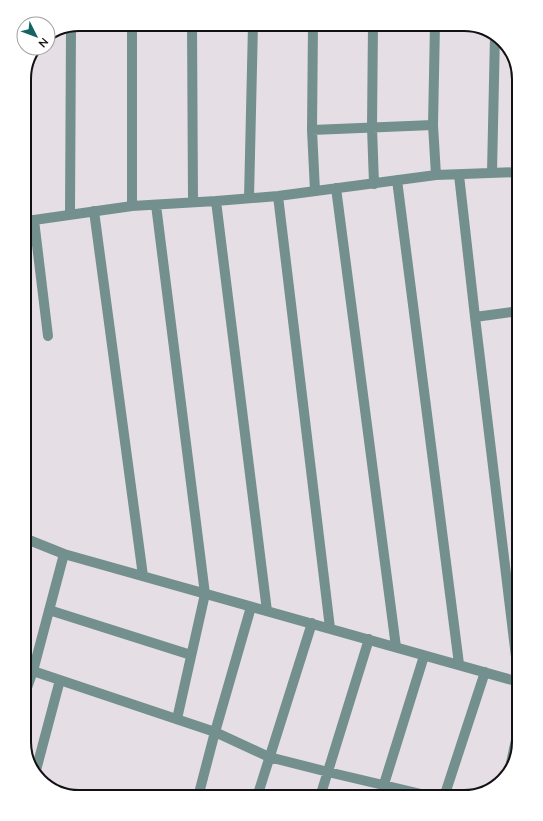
<svg xmlns="http://www.w3.org/2000/svg" width="543" height="821" font-family="'Nunito Sans',sans-serif">
  <style>
    .lines { fill: none; stroke-linecap: round; stroke-linejoin: round }
    .minor { stroke: #74908e; stroke-width: 10 }
    .rim { fill: none; stroke: #131113; stroke-width: 2 }
  </style>
  <rect width="100%" height="100%" fill="#e5dfe5"/>
  <g class="lines">
    <path class="minor" d="M132 24V206
      M192 24 193 202
      M313 24 312 130 315 191
      M373 24 372 127 374 184
      M435 24 433 125 436 175
      M312 130 433 125
      M492 172 495 35
      M459 175 475 317 519 682
      M397 180 459 664
      M336 188 396 647
      M278 196 330 628
      M249 198 253 24
      M216 201 267 611
      M156 205 205 594 177 719
      M94 211 143 576
      M70 214 71 27
      M24 220H34L132 206 216 201 278 196 436 175 519 172
      M34 220 48 336
      M475 317 519 311
      M24 538 64 554 519 682
      M49 610 191 655
      M33 671 215 732 269 757 328 772 434 797
      M24 696 33 671 64 554
      M509 772 519 726
      M35 774 60 680
      M198 797 215 732 251 607
      M257 797 312 623
      M320 797 369 639
      M380 797 424 656
      M444 797 485 672"/>
  </g>
  <path d="M0 0H543V821H0ZM79 31H464A48 48 0 0 1 512 79V742A48 48 0 0 1 464 790H79A48 48 0 0 1 31 742V79A48 48 0 0 1 79 31Z" fill="#fff" fill-rule="evenodd"/>
  <path class="rim" d="M79 31H464A48 48 0 0 1 512 79V742A48 48 0 0 1 464 790H79A48 48 0 0 1 31 742V79A48 48 0 0 1 79 31Z"/>
  <g transform="translate(36 36) rotate(132)"><circle r="19" fill="#ffffff" stroke="#a1a0a1"/>
  <path d="M0-3L7 15L0 10L-7 15Z" fill="#156462"/>
  <text y="-6" font-size="11" font-weight="bold" text-anchor="middle" fill="#131113">N</text>
  </g>
</svg>
